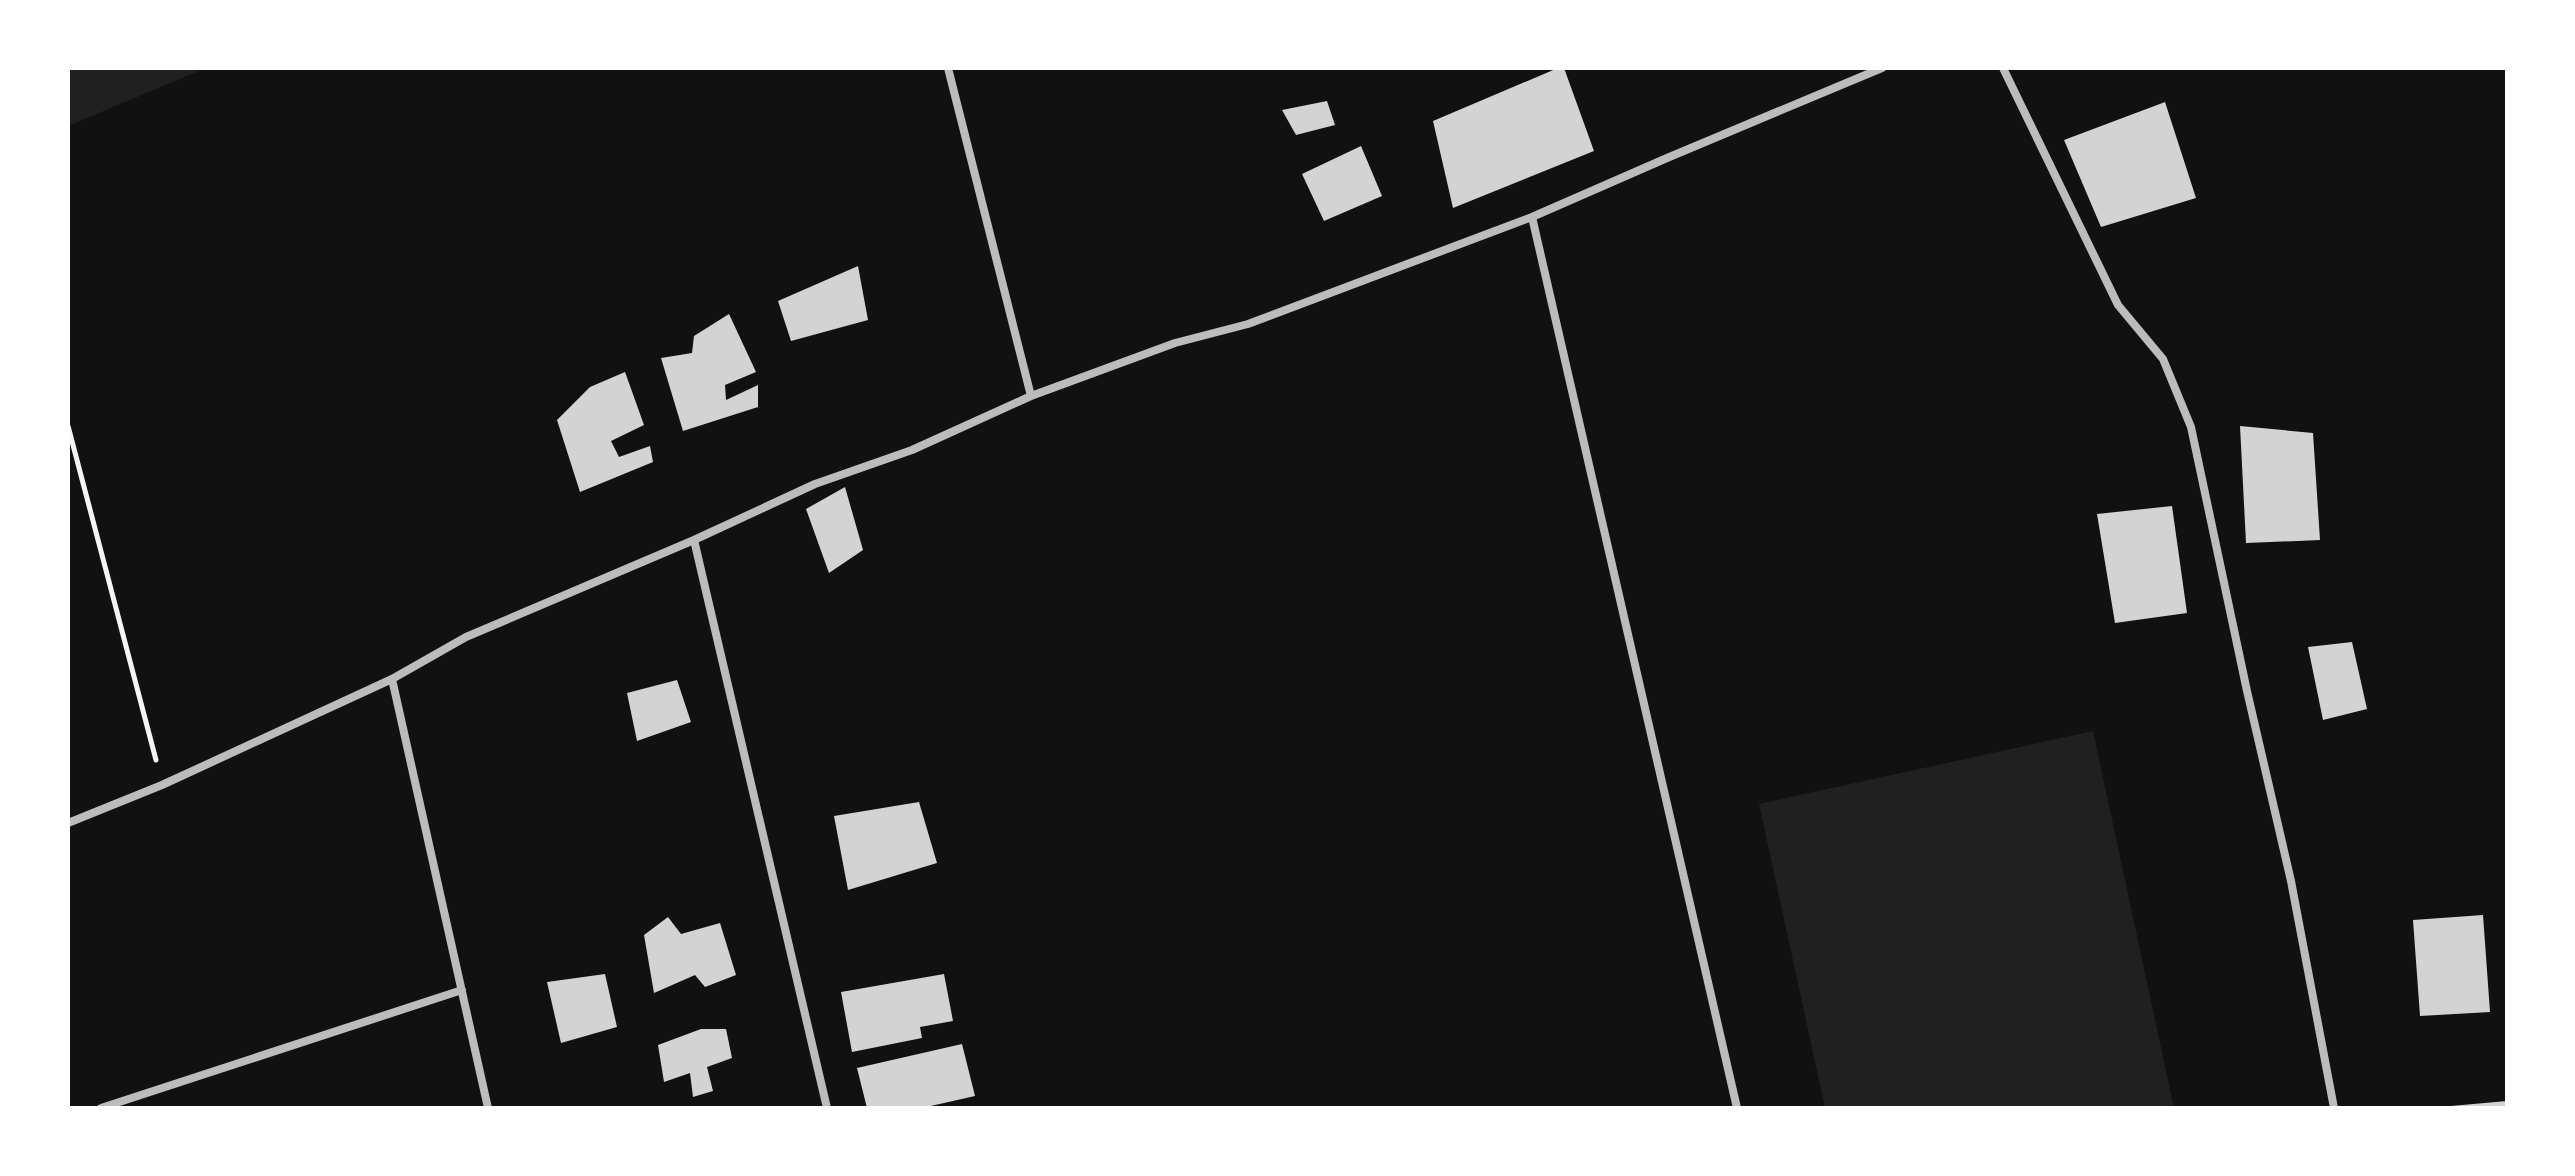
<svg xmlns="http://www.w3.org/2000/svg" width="2575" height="1176" font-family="Helvetica,sans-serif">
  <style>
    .green { fill: #202020 }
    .building { fill: #d3d3d3 }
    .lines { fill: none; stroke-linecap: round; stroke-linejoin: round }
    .path { stroke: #f5f5f5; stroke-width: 5 }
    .minor { stroke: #bcbcbc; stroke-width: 8 }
  </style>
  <rect width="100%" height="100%" fill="#111"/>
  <path class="green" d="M68 68H206L68 126Z
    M2093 731 2174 1108H1825L1759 804Z"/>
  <path class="building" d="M1558 68H1564L1594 151 1453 208 1433 121Z
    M1327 101 1335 125 1296 135 1282 110Z
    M2165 102 2196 198 2101 227 2064 140Z
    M1361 146 1382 196 1324 221 1302 174Z
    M858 266 868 320 791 341 778 301Z
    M729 314 756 372 725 385 726 400 758 385V407L683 431 661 358 692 353 694 336Z
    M625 372 644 425 611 441 619 457 650 446 653 462 580 492 557 420 590 387Z
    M2240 426 2313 433 2320 540 2246 543Z
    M845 487 863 550 829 573 806 509Z
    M2172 506 2187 613 2115 623 2097 514Z
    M2352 642 2367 709 2323 720 2308 647Z
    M677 680 691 722 637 741 627 693Z
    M919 802 937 863 848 890 834 816Z
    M2483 915 2490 1012 2420 1016 2413 920Z
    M668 917 681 934 720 923 736 975 705 987 695 975 654 993 644 935Z
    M605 974 617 1027 561 1043 547 982Z
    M944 974 953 1021 920 1027 922 1038 852 1052 841 992Z
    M701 1029H726L732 1058 707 1067 713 1091 693 1097 690 1073 664 1082 658 1045Z
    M962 1044 975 1096 922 1108H867L857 1068Z
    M2507 1101V1108H2451V1106Z"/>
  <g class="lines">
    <path class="path" d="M68 426 156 760"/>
    <path class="minor" d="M948 68 1031 396
      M2003 68 2118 305 2163 359 2191 427 2247 691 2291 881 2334 1108
      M1532 217 1737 1108
      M694 540 827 1108
      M392 679 488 1108
      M68 823 162 785 392 679 466 637 694 540 815 484 912 450 1031 396 1175 343 1248 324 1532 217 1667 158 1882 68
      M101 1108 462 990"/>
  </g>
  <rect width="2575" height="1176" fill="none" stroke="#ffffff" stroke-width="140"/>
</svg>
